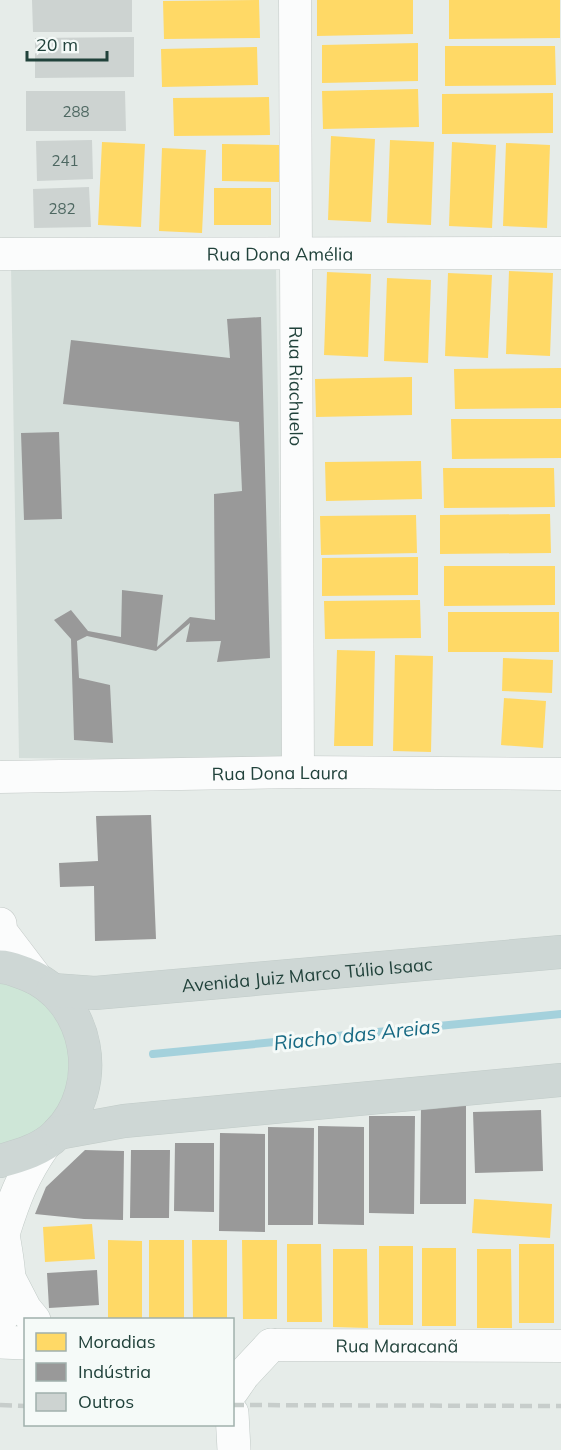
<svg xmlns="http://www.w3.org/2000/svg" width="561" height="1450" font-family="Mulish,sans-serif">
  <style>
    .built { fill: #d4deda }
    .green { fill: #cee6d7 }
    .homes { fill: #ffd966 }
    .industry { fill: #999 }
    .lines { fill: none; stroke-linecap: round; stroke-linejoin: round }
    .stream { stroke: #a4d1dc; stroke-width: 8 }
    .building { fill: #cdd3d1 }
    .minor-casing { stroke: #c3c9c7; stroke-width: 33 }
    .tertiary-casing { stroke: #c3c9c7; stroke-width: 34 }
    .secondary-casing { stroke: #c1cac7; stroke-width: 34 }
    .primary-casing { stroke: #c1cbc8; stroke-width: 34 }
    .minor { stroke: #fbfcfc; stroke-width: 32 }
    .tertiary { stroke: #fbfcfc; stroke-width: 33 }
    .secondary { stroke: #fbfcfc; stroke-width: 33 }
    .primary { stroke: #ced7d5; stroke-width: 33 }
    .rail { stroke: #c7cdcb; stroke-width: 4.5; stroke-dasharray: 12 6; stroke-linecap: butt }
    .labels { text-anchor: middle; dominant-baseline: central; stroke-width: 6; stroke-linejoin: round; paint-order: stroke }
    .number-label { font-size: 15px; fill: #4d6761 }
    .street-label { font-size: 18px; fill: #21423b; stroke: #f5faf8 }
    .water-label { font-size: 20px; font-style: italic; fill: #166983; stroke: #f5faf8 }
  </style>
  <rect width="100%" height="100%" fill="#e6ece9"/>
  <path class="built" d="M11 266 276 267 283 761 19 758Z"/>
  <path class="green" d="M0 982 25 988 47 1003 72 1049 64 1102 48 1123 25 1138 0 1145Z"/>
  <path class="homes" d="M259 0 260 38 164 39 163 1Z
    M317 0H413V34L317 36Z
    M449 0H560V38L449 39Z
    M418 43V81L322 83V45Z
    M445 46H555L556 85 445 86Z
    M257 47 258 85 162 87 161 49Z
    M418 89 419 127 323 129 322 91Z
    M553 93V133L442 134V94Z
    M269 97 270 135 174 136 173 98Z
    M331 136 375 139 371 222 328 220Z
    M390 140 434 142 431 225 387 223Z
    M102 142 145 144 141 227 98 225Z
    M452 142 496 145 492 228 449 226Z
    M506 143 550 145 547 228 503 226Z
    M222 144 279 145V182L222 181Z
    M162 148 206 150 202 233 159 231Z
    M214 188H271V225H214Z
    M509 271 553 273 550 356 506 354Z
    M327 272 371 274 368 357 324 355Z
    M448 273 492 275 488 358 445 356Z
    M387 278 431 280 428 363 384 361Z
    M561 368V408L455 409 454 369Z
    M412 377V415L316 417 315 379Z
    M451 419H561V458L452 459Z
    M421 461 422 499 326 501 325 462Z
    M443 468H554L555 507 444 508Z
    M550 514 551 553 440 554V515Z
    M416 515 417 553 321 555 320 516Z
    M418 557V595L322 596V558Z
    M444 566H555V605L444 606Z
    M420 600 421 638 325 639 324 601Z
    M448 612H559V652H448Z
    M337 650 375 651 373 746H334Z
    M395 655 433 656 431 752 393 751Z
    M503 658 553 660 552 693 502 691Z
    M504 698 546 701 543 748 501 745Z
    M474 1199 552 1204 550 1238 472 1233Z
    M92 1224 95 1259 45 1262 43 1227Z
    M108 1240 142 1241V1319L108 1318Z
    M149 1240H184V1318H149Z
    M192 1240H227V1319L193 1318Z
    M242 1240H277V1319H243Z
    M287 1244H321L322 1322H287Z
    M519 1244H554V1323H519Z
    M379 1246H413V1325H379Z
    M422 1248H456V1326H422Z
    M333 1249H367L368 1328 333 1327Z
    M477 1249H511L512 1328H477Z"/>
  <path class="industry" d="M261 317 270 658 217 662 221 641 186 642 190 623 156 651 87 636 77 641 79 678 110 685 113 743 74 740 71 639 54 620 71 610 88 631 121 637 122 590 163 595 157 647 190 617 215 620 214 494 242 491 239 422 63 404 71 340 230 358 227 319Z
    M59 432 62 519 24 520 21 433Z
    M151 815 156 939 95 941 94 886 60 887 59 863 98 861 96 816Z
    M421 1106H466V1204H420Z
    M541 1110 543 1171 475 1173 473 1112Z
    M369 1116H415L414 1214 369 1213Z
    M318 1126 364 1127V1225L318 1224Z
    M268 1127 314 1128 313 1225H268Z
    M220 1133 265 1134V1232L219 1231Z
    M175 1143H214V1212L174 1211Z
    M85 1150 124 1151 123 1220 84 1219 35 1214 46 1187Z
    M131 1150H170L169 1218H130Z
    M97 1270 99 1305 49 1308 47 1273Z"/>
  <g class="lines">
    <path class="stream" d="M153 1054 561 1014"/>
  </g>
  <path class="building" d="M32 0H132V32H33Z
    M134 37V77L35 78V38Z
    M26 91H125L126 131H26Z
    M92 140 93 179 37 181 36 141Z
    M89 187 91 227 34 228 33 189Z"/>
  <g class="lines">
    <g class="minor-casing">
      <g id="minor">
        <path id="s1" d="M295 0 298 772"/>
        <path id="s2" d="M0 254 561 253"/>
        <path id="s3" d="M0 777 298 772 561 774"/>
        <path id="s4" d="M271 1345 561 1346"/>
      </g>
    </g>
    <g class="tertiary-casing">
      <path id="tertiary" d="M0 924 1 932 36 978"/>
    </g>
    <g class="secondary-casing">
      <path id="secondary" d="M0 1228 3 1234C7 1260 16 1296 0 1320
        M3 1234C14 1199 23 1175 44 1145
        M9 1278 25 1309 34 1320
        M0 1342 26 1343
        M232 1391 243 1375 271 1345
        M232 1413 234 1450"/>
    </g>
    <g class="primary-casing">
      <g id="primary">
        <path d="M0 967C10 967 17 971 26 974 90 999 105 1087 57 1134 43 1149 19 1156 0 1161"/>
        <path id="s5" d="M53 990 95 993 561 952"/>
        <path d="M58 1133 124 1121 561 1080"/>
      </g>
    </g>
    <use href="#minor" class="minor"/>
    <use href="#tertiary" class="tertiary"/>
    <use href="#secondary" class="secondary"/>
    <use href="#primary" class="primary"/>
    <path class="rail" d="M0 1405 26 1406
      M232 1405 561 1406"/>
  </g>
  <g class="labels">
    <g class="number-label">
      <text x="76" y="111">288</text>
      <text x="65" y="160">241</text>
      <text x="62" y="208">282</text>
    </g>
    <g class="street-label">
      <text stroke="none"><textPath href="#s2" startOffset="280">Rua Dona Amélia</textPath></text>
      <text stroke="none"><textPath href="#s1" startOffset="386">Rua Riachuelo</textPath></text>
      <text stroke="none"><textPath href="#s3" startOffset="280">Rua Dona Laura</textPath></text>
      <text stroke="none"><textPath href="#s5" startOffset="255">Avenida Juiz Marco Túlio Isaac</textPath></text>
      <text stroke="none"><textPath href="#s4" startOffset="126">Rua Maracanã</textPath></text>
    </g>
    <g class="water-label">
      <text transform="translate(357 1034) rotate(-6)">Riacho das Areias</text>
    </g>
  </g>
  <rect x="24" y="1318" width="210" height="108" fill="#f5faf8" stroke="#a0b0ac" stroke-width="1.5"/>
  <rect x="36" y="1333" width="30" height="18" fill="#ffd966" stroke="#a0b0ac" stroke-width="1.5"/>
  <text x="78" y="1348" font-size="18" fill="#21423b">Moradias</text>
  <rect x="36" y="1363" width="30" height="18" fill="#999999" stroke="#a0b0ac" stroke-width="1.5"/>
  <text x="78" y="1378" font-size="18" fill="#21423b">Indústria</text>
  <rect x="36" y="1393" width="30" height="18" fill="#cdd3d1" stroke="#a0b0ac" stroke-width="1.5"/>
  <text x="78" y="1408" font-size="18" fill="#21423b">Outros</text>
  <path d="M27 51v9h80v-9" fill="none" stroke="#21423b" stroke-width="3"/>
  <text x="36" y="51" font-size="18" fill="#21423b" stroke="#f5faf8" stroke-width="4.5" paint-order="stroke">20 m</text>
</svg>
